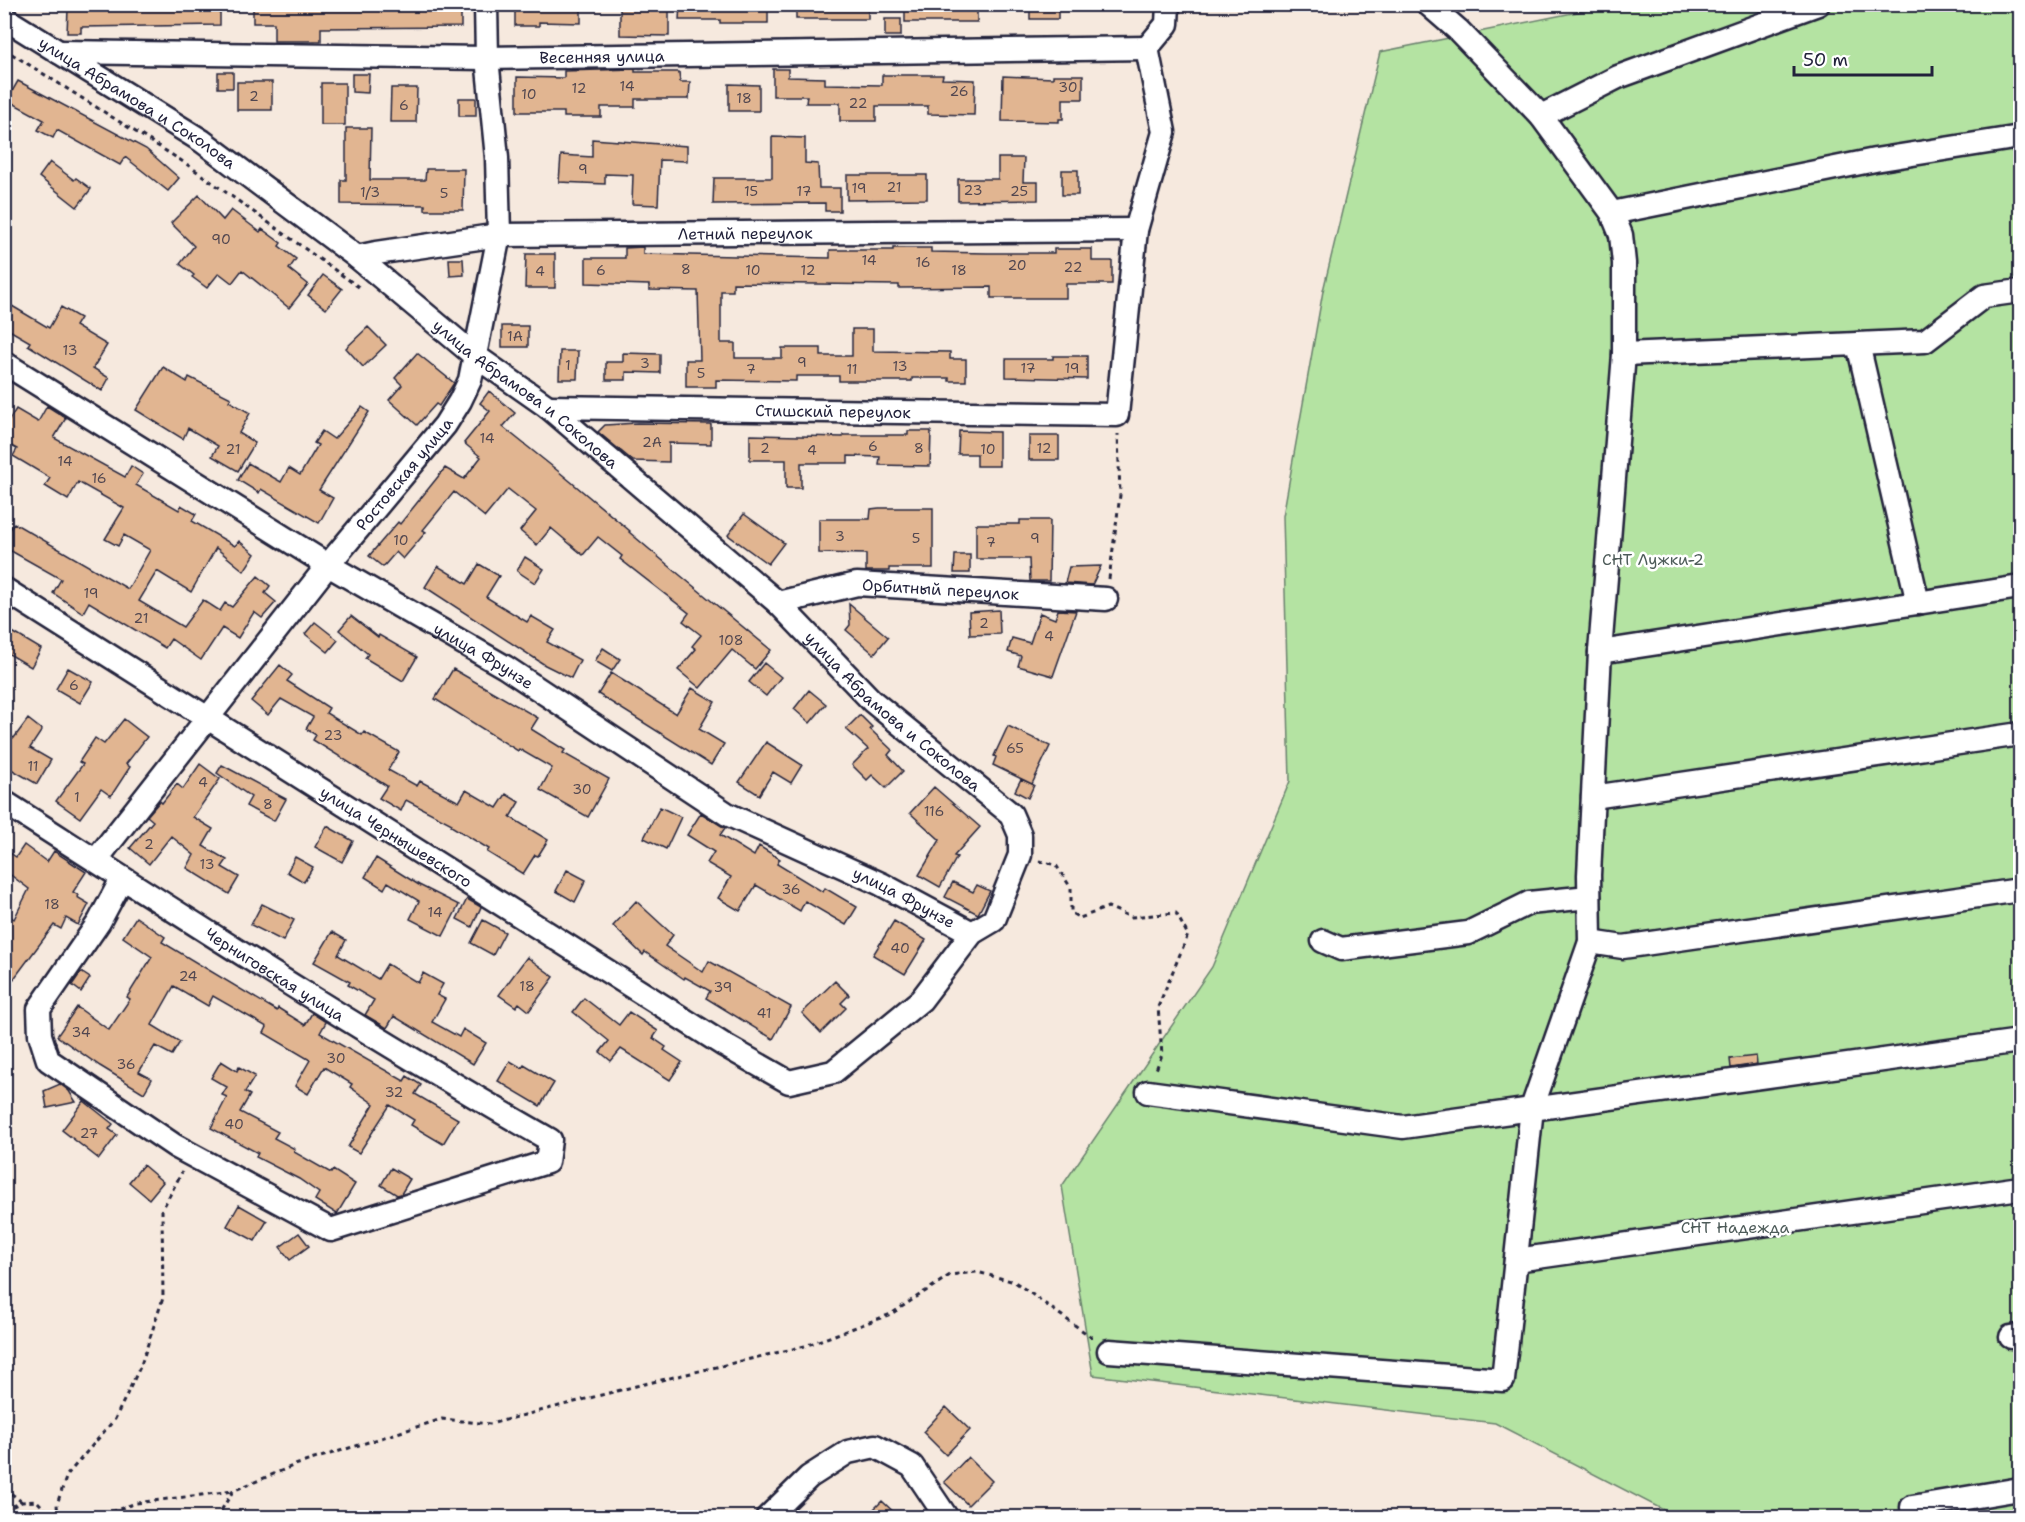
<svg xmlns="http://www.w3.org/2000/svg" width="2025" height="1522" font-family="'Shantell Sans',sans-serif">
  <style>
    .green { fill: #b4e3a2; stroke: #6b826e; stroke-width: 1.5 }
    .building { fill: #e1b591; stroke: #22223b; stroke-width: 1.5 }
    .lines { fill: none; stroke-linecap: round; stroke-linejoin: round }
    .minor-casing { stroke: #22223b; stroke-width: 27 }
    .path { stroke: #22223b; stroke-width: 3; stroke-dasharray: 4.5 4.5; stroke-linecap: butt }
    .minor { stroke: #fff; stroke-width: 22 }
    .labels { text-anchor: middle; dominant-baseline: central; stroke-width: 5; stroke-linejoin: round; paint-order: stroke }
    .number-label { font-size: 14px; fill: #524750 }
    .street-label { font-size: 16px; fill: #22223b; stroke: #fff }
    .park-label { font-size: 16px; fill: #4e5c5a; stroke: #fff }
  </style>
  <rect width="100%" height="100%" fill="#f6e9de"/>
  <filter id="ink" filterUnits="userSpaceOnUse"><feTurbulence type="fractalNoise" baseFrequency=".0167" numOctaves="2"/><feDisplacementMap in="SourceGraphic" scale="12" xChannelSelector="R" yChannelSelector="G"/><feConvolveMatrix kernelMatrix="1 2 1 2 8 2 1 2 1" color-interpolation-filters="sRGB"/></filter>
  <g filter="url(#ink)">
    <path class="green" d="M1612 5H2020V1517H1677L1495 1423 1093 1375 1062 1186 1212 967 1290 781 1283 516 1323 291 1380 52Z"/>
    <path class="building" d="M91 4H220V25L81 27V33H67L68 9H91Z
      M253 4H461V27L321 28V41H274V23H253Z
      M515 4H581V23L539 22V26H515Z
      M680 4H768V23H720V20H679Z
      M796 4H868V19H796Z
      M905 4H977V22H905Z
      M1030 4H1058V19H1030Z
      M644 8H669V36L620 35V9Z
      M885 19H901V36H885Z
      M635 69V72H679L680 82H690L689 99H635V107H601V117H564V112H517V77L564 78V71Z
      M773 69H788V77L825 78V84L882 85V75H943L942 79 975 80 974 115 928 114V106H876V121H840V103H806L807 96H773Z
      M218 72H233V88H218Z
      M352 74H369L368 93 352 92Z
      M1053 75H1083V99H1063V119H1059V122L1002 121 1003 76 1053 78Z
      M18 81 146 149 179 178 168 191 125 157 120 165 57 130 53 138 38 130 44 120 7 100Z
      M237 82H272V110H237Z
      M321 83H345V125H321Z
      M729 84 759 85V111H729Z
      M391 88H417L416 122H390Z
      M459 98H476V116H459Z
      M346 128H371L370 180H425L426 169H464L463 210H425V205L341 204V180H346Z
      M772 137 805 138V163L818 164 819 188H840V211H825V203L713 204 714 178H772Z
      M592 139 687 146V161L660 160 658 205 632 204 633 175 605 174V184L559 182 561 155 592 157Z
      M998 158H1024L1023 182H1038V200L958 201V179H998Z
      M50 162 74 180 76 178 91 189 77 207 39 177Z
      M1062 170H1078V195H1062Z
      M847 175H927V199L847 200Z
      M199 195 223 220 231 210 260 232 262 229 281 243 279 246 296 259 289 269 308 284 289 308 242 270 232 283 219 273 207 288 192 277 194 275 180 264 194 246 171 223Z
      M643 247V254L830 258V250H893V248H931V252L987 253H1054V249H1092V261H1112V284H1066V298H991V287L899 288V285L733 283V291H721V343H735V358H782V348H821V356H852V329H873V351L950 352V359H966V381H949V378H912V381H839V376H796V381L716 380V387H686V360H700L698 291 649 290V285L586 283V258H625V248Z
      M526 254H555V288H525Z
      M449 259H463L464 275 450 276Z
      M323 275 342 289 326 309 308 295Z
      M12 306 49 328 61 307 80 318 75 326 107 345 93 368 109 378 102 391 28 345 30 342 4 327V319Z
      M502 326H528V347H502Z
      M368 327 386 345 363 367 346 348Z
      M560 351H578L577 379H559Z
      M417 353 454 383 439 406 436 404 417 425 389 400 402 385 395 378Z
      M623 353 660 354V373L626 372V380H606V362H623Z
      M1053 356H1087V379L1006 377V359H1053Z
      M163 367 187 382 189 377 231 398 229 401 250 413 239 433 255 443 238 471 212 456 218 446 188 428 183 439 136 410Z
      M489 391 515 413 503 427 558 471 630 531 629 532 675 571 771 650 755 669 732 650 700 688 678 670 696 649 692 646 701 635 683 621 689 613 620 559 622 556 598 537 583 555 551 528 537 545 520 531 536 511 508 489 485 517 454 492 423 530 426 532 403 559 396 552 383 567 369 556 398 522 400 524 445 468 464 479 481 457 464 443 490 411 480 403Z
      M47 406 66 418 54 438 125 477 131 466 143 474 136 485 179 510 181 505 196 514 192 521 235 546 239 541 255 554 244 571 216 548 191 592 157 571 139 601 183 627 203 600 220 611 225 603 232 607 258 576 270 586 265 593 276 602 262 618 254 612 238 638 222 628 201 660 171 639 165 648 89 602 83 613 53 593 61 579 4 547V539L14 523 128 589 150 550 124 535 118 546 105 539 124 508 78 482 68 500 45 486 50 478 13 456 17 449 4 442V428L16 409 38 422Z
      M362 407 369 412 319 490 333 498 319 523 261 489 259 493 238 480 248 463 281 482 289 468 300 475 318 445 314 443 322 431 334 439Z
      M637 423 711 424V444L669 443V462L633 461 598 432 605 425Z
      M908 431H931L930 466 879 465 880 457 848 456V463H801V488H786V460H750V435L843 437V435H908Z
      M959 431 999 432V466H977V454H958Z
      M1029 436H1059V460H1029Z
      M879 508H933V568H889V571H866V554L819 553V519H870L871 509Z
      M744 514 784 543 768 564 728 535Z
      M1020 520H1050L1049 581H1030L1029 559H976V524H1020Z
      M955 555H970V573H954Z
      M525 557 544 569 535 583 517 571Z
      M479 564 499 576 486 597 527 622 531 616 555 630 547 642 580 660 571 678 545 665 425 587 438 566 467 584Z
      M1101 566 1092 585 1065 583 1069 567Z
      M849 604 888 637 874 654 846 630 850 625Z
      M999 610 1000 634 970 635 969 612Z
      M1058 610 1076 611 1053 676 1018 666 1021 656 1008 652 1012 638 1030 643 1040 613 1055 619Z
      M351 616 378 637 379 635 417 657 403 681 365 658 368 654 339 630Z
      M315 622 338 640 328 652 305 634Z
      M4 627 41 649 31 667 4 651Z
      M603 648 620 659 612 671 595 661Z
      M764 663 781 677 766 696 749 682Z
      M280 665 292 675 287 681 329 708 326 713 362 735 364 732 399 752 388 770 417 786 420 781 459 802 466 790 497 808 506 794 519 802 510 817 548 840 538 856 535 855 523 874 487 852 489 849 451 826 452 824 406 800 401 811 379 798 387 786 313 740 316 735 306 729 313 717 281 699 268 715 251 701Z
      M68 668 93 682 80 703 56 689Z
      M453 669 538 718 531 729 565 750 563 753 609 779 588 817 540 790 552 768 519 749 518 751 435 699Z
      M611 673 676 714 692 688 715 702 699 729 724 744 711 765 598 694Z
      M809 690 826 704 810 723 794 709Z
      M860 715 872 727 870 729 892 750 888 755 903 771 886 788 872 775 867 780 852 765 868 749 846 729Z
      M28 719 42 730 30 748 51 760 37 784 4 765V733L14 738Z
      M124 719 147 737 126 764 130 767 111 796 101 789 80 818 56 801 83 764 79 762 95 738 104 744Z
      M1008 726 1050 746 1032 784 993 765 996 757 994 756Z
      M766 742 802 765 791 783 773 772 759 795 739 782Z
      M200 764 220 779 193 817 213 829 203 846 227 860 222 867 239 877 229 894 187 868 194 855 171 836 149 864 130 848 153 821 147 816 160 801 162 803 177 784 183 789Z
      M222 765 286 799 274 821 246 806 251 797 217 773Z
      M1021 779 1034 785 1028 798 1015 791Z
      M934 787 980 827 954 856 957 857 940 887 919 875 940 840 910 813Z
      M660 807 681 817 666 849 644 838Z
      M701 813 725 828 720 835 754 856 759 846 780 859 777 864 823 892 825 888 857 907 846 925 805 901 800 911 756 885 740 911 718 898 731 877 707 863 714 852 687 835Z
      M327 826 353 841 342 862 315 847Z
      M24 845 47 862 54 851 86 872 73 892 78 895 77 897 89 904 78 925 66 918 61 929 54 925 4 992V926L11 917 14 919 29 889 4 870V849L16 857Z
      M295 857 313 867 304 882 287 872Z
      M376 858 419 885 459 905 443 936 410 919 419 901 388 882 384 889 365 877Z
      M567 870 586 880 575 902 556 891Z
      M953 882 973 892 977 885 990 891 978 914 945 897Z
      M467 899 481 907 472 927 457 919Z
      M636 901 673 935 665 946 703 972 709 961 791 1007 773 1039 706 998 710 991 685 977 684 979 645 952 643 955 613 926Z
      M262 904 294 920 283 941 251 925Z
      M136 917 165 937 162 942 277 1011 278 1008 305 1025 312 1013 326 1022 320 1033 404 1081 407 1076 421 1085 415 1094 458 1119 443 1144 411 1125 414 1120 390 1105 359 1153 348 1147 374 1104 350 1087 352 1084 324 1067 308 1094 295 1086 310 1060 264 1033 267 1027 213 996 208 1006 174 986 152 1025 180 1042 172 1055 155 1046 139 1072 152 1079 144 1093 100 1066 57 1036 77 1007 109 1030 130 999 127 997 152 957 123 937Z
      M483 920 505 932 493 955 471 943Z
      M894 921 926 940 905 974 873 955Z
      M332 932 346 940 338 955 378 979 387 964 418 983 423 973 443 984 437 995 445 999 432 1022 459 1037 463 1029 486 1043 473 1064 394 1016 387 1028 365 1015 374 1000 348 985 350 982 314 962Z
      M527 957 554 977 529 1011 519 1003 516 1007 499 995Z
      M81 972 90 978 81 992 72 985Z
      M835 981 849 995 841 1003 846 1008 821 1033 802 1013Z
      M584 998 619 1025 629 1012 658 1031 653 1038 666 1047 664 1050 682 1062 670 1080 621 1049 611 1061 600 1052 609 1041 573 1012Z
      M1756 1056 1757 1064 1731 1068 1730 1059Z
      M221 1061 237 1071 239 1067 255 1076 245 1092 250 1095 240 1112 278 1132 274 1138 295 1149 294 1152 331 1173 333 1170 355 1184 337 1214 315 1200 319 1193 299 1179 256 1157 258 1153 211 1128 227 1097 222 1095 227 1087 211 1078Z
      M510 1061 522 1068 524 1065 554 1083 540 1106 498 1081Z
      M60 1084 69 1091 76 1102 47 1108 44 1091Z
      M84 1101 113 1124 109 1129 117 1135 99 1159 62 1130Z
      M143 1165 163 1182 149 1199 129 1182Z
      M391 1168 410 1179 401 1194 397 1195 381 1185Z
      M239 1205 267 1221 255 1241 227 1226Z
      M299 1233 309 1246 290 1260 280 1247Z
      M946 1407 970 1430 946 1455 923 1432Z
      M968 1457 992 1481 968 1505 944 1482Z
      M882 1501 900 1518H865Z"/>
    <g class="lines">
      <g class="minor-casing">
        <g id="minor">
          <path id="s1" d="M4 18 202 141 357 257 474 355 548 407 778 603 872 701 1011 814 1020 835V855L994 920 972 933 921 1000 833 1072 789 1082 724 1045 4 589"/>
          <path id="s2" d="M59 52 487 58 1147 48"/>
          <path d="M1541 116 1618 77 1818 4"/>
          <path d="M1612 213 1875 160 2020 137"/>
          <path id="s3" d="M357 257 376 253 499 235 1136 230"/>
          <path d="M1858 344 1918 603"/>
          <path d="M1624 354 1925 341 1984 296 2020 291"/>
          <path id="s4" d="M4 363 328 565 505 667 727 814 881 884 972 933"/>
          <path id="s5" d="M548 407 1117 415 1136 230 1164 132 1147 48 1167 24 1168 4"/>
          <path id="s6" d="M778 603 857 584 1106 599"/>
          <path d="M1600 652 2020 587"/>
          <path d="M1593 797 2020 734"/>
          <path id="s7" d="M4 802C184 917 364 1034 550 1140L547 1162 331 1230 175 1146 48 1060 40 1035 39 1009 99 922 122 879"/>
          <path id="s8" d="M96 860 328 565 445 425 460 401 470 380 499 235 497 158 487 58 486 4"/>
          <path d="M1323 941 1341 949 1468 933 1529 903 1589 897"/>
          <path d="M1590 942 1623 947 2020 890"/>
          <path d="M1148 1092 1403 1127 2020 1041"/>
          <path d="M1516 1260 2020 1188"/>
          <path d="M2011 1337 2020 1336"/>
          <path d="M1109 1351 1503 1380 1532 1108 1590 942 1589 875 1600 652 1624 354V263L1621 235 1612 213 1541 116 1458 30 1428 4"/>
          <path d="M767 1518 809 1477 848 1452 875 1446 912 1466 947 1518"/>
          <path d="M1913 1518 1912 1507 2020 1489"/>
        </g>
      </g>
      <path class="path" d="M4 49 185 163 360 288
        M1109 579 1120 495 1118 434
        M1039 861 1056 865 1071 888V913L1080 918 1108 907 1131 917 1176 913 1188 935 1158 1007 1162 1055 1155 1072
        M4 1488 22 1502
        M4 1510 22 1502 37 1501 53 1518
        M58 1518 57 1504 67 1475 115 1419 141 1365 163 1298 162 1210 182 1172
        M94 1518 136 1503 233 1491
        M221 1518 219 1514 233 1491 295 1465 442 1419 490 1424 636 1386 805 1346 891 1314 950 1275 977 1272 1015 1282 1094 1339"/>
      <use href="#minor" class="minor"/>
    </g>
  </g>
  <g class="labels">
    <g class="number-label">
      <text x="627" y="86">14</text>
      <text x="1068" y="87">30</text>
      <text x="579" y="88">12</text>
      <text x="959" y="91">26</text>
      <text x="529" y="94">10</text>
      <text x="254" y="96">2</text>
      <text x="744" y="98">18</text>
      <text x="858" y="103">22</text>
      <text x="404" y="105">6</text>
      <text x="583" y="169">9</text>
      <text x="894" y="187">21</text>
      <text x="859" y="188">19</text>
      <text x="973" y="190">23</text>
      <text x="751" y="191">15</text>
      <text x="804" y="191">17</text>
      <text x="1019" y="191">25</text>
      <text x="370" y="192">1/3</text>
      <text x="444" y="193">5</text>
      <text x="221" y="239">90</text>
      <text x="869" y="260">14</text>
      <text x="923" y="262">16</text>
      <text x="1017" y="265">20</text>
      <text x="1073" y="267">22</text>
      <text x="686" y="269">8</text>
      <text x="601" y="270">6</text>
      <text x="753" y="270">10</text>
      <text x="808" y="270">12</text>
      <text x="959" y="270">18</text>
      <text x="540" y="271">4</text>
      <text x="515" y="336">1А</text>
      <text x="70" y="350">13</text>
      <text x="802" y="362">9</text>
      <text x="645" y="363">3</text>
      <text x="568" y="365">1</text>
      <text x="900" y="366">13</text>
      <text x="1028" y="368">17</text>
      <text x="1072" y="368">19</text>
      <text x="751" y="369">7</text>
      <text x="852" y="369">11</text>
      <text x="701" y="373">5</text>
      <text x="487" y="438">14</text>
      <text x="652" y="442">2А</text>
      <text x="873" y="446">6</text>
      <text x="765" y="448">2</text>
      <text x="919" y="448">8</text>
      <text x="1044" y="448">12</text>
      <text x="233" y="449">21</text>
      <text x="988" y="449">10</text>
      <text x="812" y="450">4</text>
      <text x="65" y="461">14</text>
      <text x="99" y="478">16</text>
      <text x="840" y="536">3</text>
      <text x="916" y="538">5</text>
      <text x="1035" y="538">9</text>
      <text x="401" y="540">10</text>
      <text x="991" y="542">7</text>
      <text x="91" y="593">19</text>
      <text x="141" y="618">21</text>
      <text x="984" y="623">2</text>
      <text x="1049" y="636">4</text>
      <text x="731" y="640">108</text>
      <text x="74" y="685">6</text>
      <text x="333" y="735">23</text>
      <text x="1015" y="748">65</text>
      <text x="33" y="766">11</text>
      <text x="203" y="782">4</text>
      <text x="582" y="789">30</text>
      <text x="77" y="797">1</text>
      <text x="268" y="804">8</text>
      <text x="934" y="811">116</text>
      <text x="149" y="844">2</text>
      <text x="207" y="864">13</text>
      <text x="791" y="889">36</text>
      <text x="52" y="904">18</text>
      <text x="435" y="912">14</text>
      <text x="900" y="948">40</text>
      <text x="188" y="976">24</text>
      <text x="527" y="986">18</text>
      <text x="723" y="987">39</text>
      <text x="764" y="1013">41</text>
      <text x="81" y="1032">34</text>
      <text x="336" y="1058">30</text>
      <text x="126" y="1064">36</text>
      <text x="394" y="1092">32</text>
      <text x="234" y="1124">40</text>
      <text x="89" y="1133">27</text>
    </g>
    <g class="street-label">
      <text stroke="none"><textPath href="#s2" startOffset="543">Весенняя улица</textPath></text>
      <text stroke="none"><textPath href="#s1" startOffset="158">улица Абрамова и Соколова</textPath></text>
      <text stroke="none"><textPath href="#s3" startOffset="390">Летний переулок</textPath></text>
      <text stroke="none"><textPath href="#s1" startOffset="644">улица Абрамова и Соколова</textPath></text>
      <text stroke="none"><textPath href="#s5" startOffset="285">Стишский переулок</textPath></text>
      <text stroke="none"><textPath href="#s8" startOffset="494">Ростовская улица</textPath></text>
      <text stroke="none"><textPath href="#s6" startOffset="165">Орбитный переулок</textPath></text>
      <text stroke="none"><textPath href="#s4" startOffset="562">улица Фрунзе</textPath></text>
      <text stroke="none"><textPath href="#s1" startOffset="1130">улица Абрамова и Соколова</textPath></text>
      <text transform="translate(396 837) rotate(32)">улица Чернышевского</text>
      <text stroke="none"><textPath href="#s4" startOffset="1048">улица Фрунзе</textPath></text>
      <text stroke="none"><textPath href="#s7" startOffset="321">Черниговская улица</textPath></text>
    </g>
    <g class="park-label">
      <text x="1653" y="559">СНТ Лужки-2</text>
      <text x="1735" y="1227">СНТ Надежда</text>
    </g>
  </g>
  <rect width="2025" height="1522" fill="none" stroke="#fff" stroke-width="24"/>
  <rect x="12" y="12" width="2001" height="1498" fill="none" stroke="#22223b" stroke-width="2" filter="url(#ink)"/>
  <path d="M1794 66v9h138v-9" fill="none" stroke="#22223b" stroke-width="3"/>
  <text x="1803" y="66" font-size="18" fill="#22223b" stroke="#ffffff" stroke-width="4.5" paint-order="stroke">50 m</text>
</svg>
